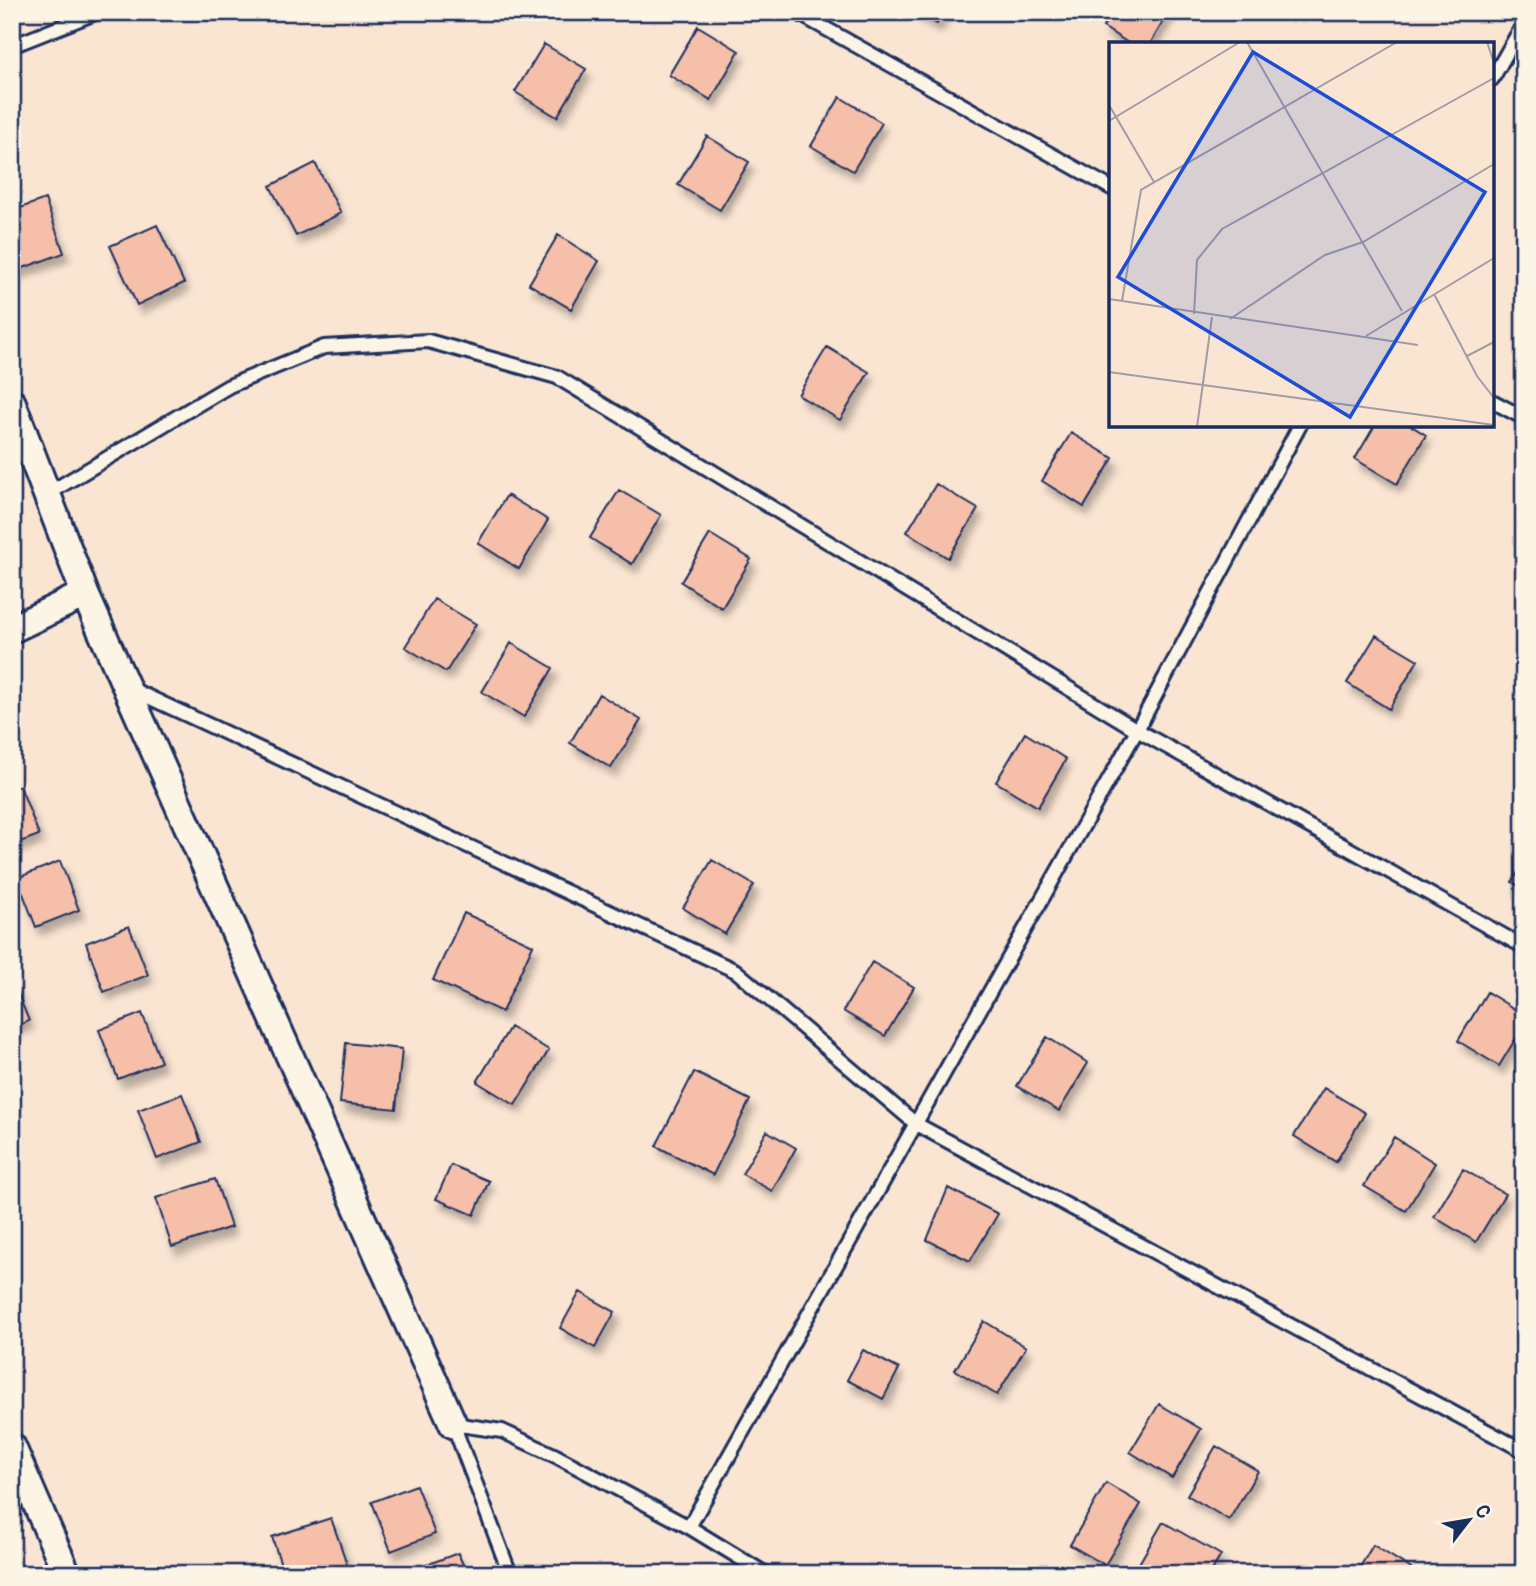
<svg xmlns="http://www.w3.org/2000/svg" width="1536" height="1586" font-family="Pangolin,sans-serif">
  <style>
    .building { fill: #f6bfa9; stroke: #1b2f5e; stroke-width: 2; filter: url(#shadow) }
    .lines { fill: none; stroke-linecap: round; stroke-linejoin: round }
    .lane-casing { stroke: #1b2f5e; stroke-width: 18 }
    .street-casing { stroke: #1b2f5e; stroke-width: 32 }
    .lane { stroke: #fcf5e5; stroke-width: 12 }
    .street { stroke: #fcf5e5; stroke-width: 26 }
    .inset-road { fill: none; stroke: #a19ca4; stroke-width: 2 }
    .view { fill: #1d4ed8; fill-opacity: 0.15; stroke: #1d4ed8; stroke-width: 3.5 }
    .inset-edge { fill: none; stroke: #1b2f5e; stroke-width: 3.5 }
  </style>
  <defs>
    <filter id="shadow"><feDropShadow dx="4.5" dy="8" stdDeviation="3.5" flood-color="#0004"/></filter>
  </defs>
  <rect width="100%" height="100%" fill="#fae5d3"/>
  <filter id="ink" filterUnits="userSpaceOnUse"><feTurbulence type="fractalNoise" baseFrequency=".0143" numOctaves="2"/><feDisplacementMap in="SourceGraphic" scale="14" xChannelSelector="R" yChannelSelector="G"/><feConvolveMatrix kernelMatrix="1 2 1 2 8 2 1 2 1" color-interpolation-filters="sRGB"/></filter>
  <g filter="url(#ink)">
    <path class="building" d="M915 12H944L937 24Z
      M1112 12H1169L1150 44H1130L1103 27Z
      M698 26 739 51 711 100 669 75Z
      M544 44 586 69 557 117 515 92Z
      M840 97 882 123 853 171 811 146Z
      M707 136 749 162 720 210 678 185Z
      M315 163 341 213 296 236 270 186Z
      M45 199 64 253 12 272V211Z
      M157 225 184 283 137 305 110 246Z
      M558 235 599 261 571 309 529 284Z
      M827 347 869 372 840 420 798 395Z
      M1375 425H1410L1426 435 1397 484 1355 459Z
      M1071 433 1113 458 1084 507 1042 481Z
      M936 484 978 509 948 558 907 532Z
      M619 490 661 515 632 564 590 538Z
      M507 495 548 520 519 569 478 543Z
      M710 534 751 559 722 608 681 582Z
      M434 599 476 624 446 672 405 647Z
      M1376 635 1418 660 1389 709 1347 683Z
      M511 643 553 668 524 717 482 692Z
      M599 694 641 720 611 768 570 743Z
      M1025 733 1066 759 1038 807 996 782Z
      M20 786 39 835 12 845V789Z
      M712 860 754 885 725 934 683 908Z
      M60 861 79 910 36 927 17 878Z
      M1524 863V889L1512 882Z
      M464 913 533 945 502 1012 433 980Z
      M129 926 148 975 104 992 86 943Z
      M872 962 914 987 885 1036 843 1011Z
      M12 979 29 1021 12 1028Z
      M1487 992 1524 1015V1025L1499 1066 1458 1041Z
      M142 1013 161 1062 118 1079 99 1030Z
      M510 1027 549 1050 515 1105 477 1082Z
      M1047 1037 1088 1063 1059 1111 1017 1086Z
      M346 1043 402 1049 396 1109 340 1103Z
      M694 1072 750 1100 713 1175 656 1146Z
      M1324 1088 1365 1113 1336 1162 1294 1136Z
      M182 1094 201 1142 157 1159 138 1110Z
      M767 1131 796 1148 772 1191 742 1174Z
      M1394 1137 1435 1163 1406 1211 1364 1186Z
      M451 1165 489 1181 474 1215 436 1199Z
      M1463 1169 1505 1194 1476 1242 1434 1217Z
      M215 1179 231 1227 172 1247 156 1198Z
      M948 1188 998 1214 970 1261 927 1240Z
      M1524 1265V1286L1515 1280Z
      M580 1292 615 1312 595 1348 560 1328Z
      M984 1321 1026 1347 997 1395 955 1370Z
      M863 1350 899 1369 883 1399 847 1380Z
      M1159 1404 1201 1429 1172 1478 1130 1452Z
      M1216 1446 1258 1471 1229 1520 1187 1495Z
      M1106 1483 1141 1504 1105 1565 1070 1545Z
      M416 1485 435 1534 391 1551 372 1502Z
      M331 1518 349 1570 339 1574H284L272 1537Z
      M1163 1522 1221 1555 1210 1574H1133Z
      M1373 1545 1415 1571 1413 1574H1356Z
      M458 1553 467 1574H416L415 1569Z"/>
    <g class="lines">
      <g class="lane-casing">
        <path id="lane" d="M796 12 1111 188
          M12 46 98 12
          M1492 79 1524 23
          M1492 401 1524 418
          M47 494 229 386 324 347 428 341 557 377 1137 730 1524 947
          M129 688 736 971 916 1124 1524 1451
          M689 1527 1137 730 1300 425
          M510 1574 453 1424 502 1431 556 1456 689 1527 766 1574"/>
      </g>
      <g class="street-casing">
        <path id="street" d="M12 403 85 594 453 1424
          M12 629 85 594
          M12 1447 67 1574"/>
      </g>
      <use href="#lane" class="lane"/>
      <use href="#street" class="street"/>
    </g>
  </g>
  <g transform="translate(1109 42)">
    <rect width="385" height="385" fill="#fae5d3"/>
    <path class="inset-road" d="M138 0 293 269M378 0 385 21M0 63 45 140M0 79 131 0M325 252 368 334 385 356M0 257 309 303M13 259 32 148 288 0M85 272 88 218 113 187 385 36M121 277 216 213 254 200 385 122M257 294 385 216M358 314 385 300M0 330 385 383M88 385 103 275"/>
    <path class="view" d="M144 10 376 150 241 375 9 235Z"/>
    <rect width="385" height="385" class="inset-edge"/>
  </g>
  <rect width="1536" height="1586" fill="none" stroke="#fcf5e5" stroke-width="42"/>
  <rect x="21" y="21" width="1494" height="1544" fill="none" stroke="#1b2f5e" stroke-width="2.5" filter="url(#ink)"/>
  <g transform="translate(1469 1520) rotate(59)" stroke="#fcf5e5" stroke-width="5" paint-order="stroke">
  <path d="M0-5L12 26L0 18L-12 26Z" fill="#1b2f5e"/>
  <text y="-10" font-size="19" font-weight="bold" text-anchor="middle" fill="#1b2f5e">С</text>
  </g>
</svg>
